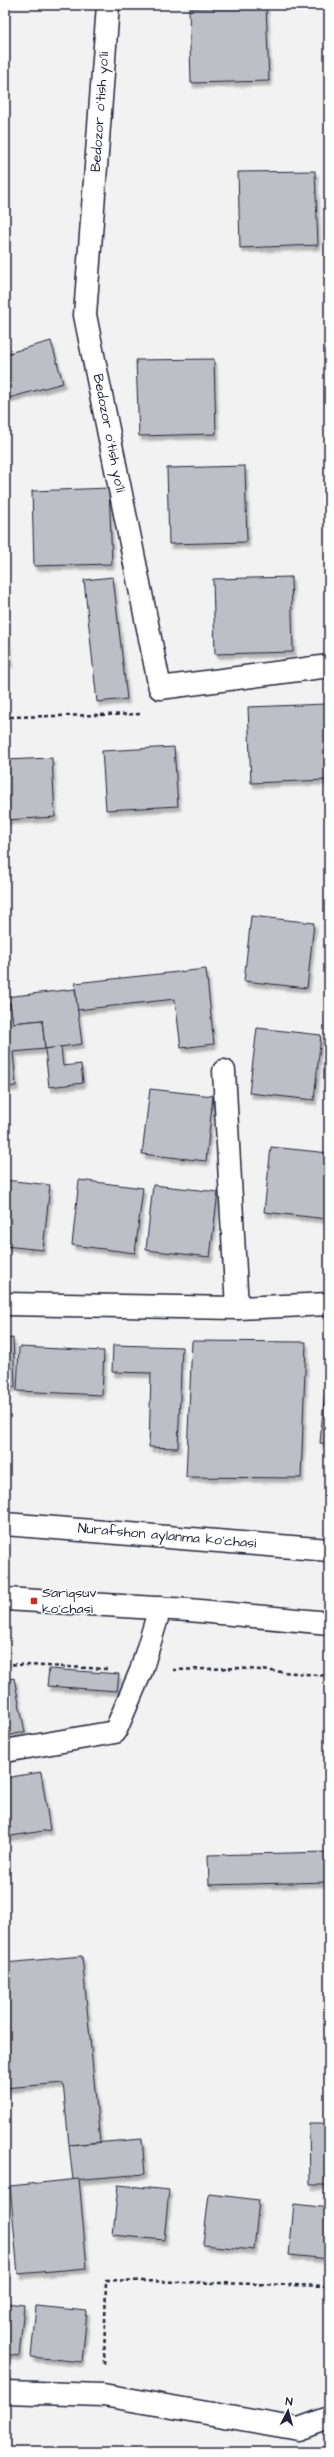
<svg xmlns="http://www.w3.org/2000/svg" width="334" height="2457" viewBox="0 0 334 2457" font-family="'Architects Daughter',sans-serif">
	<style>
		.building { fill: #bebec6; stroke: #22223b; filter: url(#shadow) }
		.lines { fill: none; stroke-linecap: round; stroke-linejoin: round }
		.minor-casing { stroke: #22223b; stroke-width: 25 }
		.major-casing { stroke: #22223b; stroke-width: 25 }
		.path { stroke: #22223b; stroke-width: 2.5; stroke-dasharray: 4 3; stroke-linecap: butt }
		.minor { stroke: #fff; stroke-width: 22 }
		.major { stroke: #fff; stroke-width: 22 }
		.poi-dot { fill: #c8321e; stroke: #fff; stroke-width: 1.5 }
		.labels { text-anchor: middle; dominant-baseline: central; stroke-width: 3; stroke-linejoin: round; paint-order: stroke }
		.street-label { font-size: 14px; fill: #22223b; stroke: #fff }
		.poi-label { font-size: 14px; fill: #22223b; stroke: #fff; text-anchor: start }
	</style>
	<defs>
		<filter id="shadow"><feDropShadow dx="2.5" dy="4.5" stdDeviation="1" flood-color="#0004"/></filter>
	</defs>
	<rect width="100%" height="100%" fill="#f2f2f3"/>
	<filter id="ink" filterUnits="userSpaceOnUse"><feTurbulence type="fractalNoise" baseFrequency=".025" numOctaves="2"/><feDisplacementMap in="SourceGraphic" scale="8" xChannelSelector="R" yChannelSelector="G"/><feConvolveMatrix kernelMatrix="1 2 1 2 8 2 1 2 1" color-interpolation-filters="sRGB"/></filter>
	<g filter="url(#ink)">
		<g class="building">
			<path d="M266,6L269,81L191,83L189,8Z"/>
			<path d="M315,171L318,245L240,248L238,172Z"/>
			<path d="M51,341L63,383L5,399V354Z"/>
			<path d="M214,359L216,434L139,436L136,360Z"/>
			<path d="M245,466L247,542L169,544L167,468Z"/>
			<path d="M109,488L112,564L34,566L32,491Z"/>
			<path d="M113,577L127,699L97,702L84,580Z"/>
			<path d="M291,577L293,652L215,654L213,579Z"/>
			<path d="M5,617L10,662L5,663Z"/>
			<path d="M326,704L328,780L251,783L248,707Z"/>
			<path d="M174,747L178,806L106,810L102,751Z"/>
			<path d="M52,758L55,817L5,820V760Z"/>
			<path d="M251,916L314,923L307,988L244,981Z"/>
			<path d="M206,969L214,1044L181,1048L175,999L77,1010L75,983Z"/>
			<path d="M75,989L82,1044L45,1049L42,1020L13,1023L10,1003L5,1004V997Z"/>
			<path d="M10,1003L13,1023L42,1020L45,1049L13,1052L16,1086L5,1087V1004Z"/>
			<path d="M257,1028L321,1035L314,1100L249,1093Z"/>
			<path d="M61,1047L63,1066L81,1064L83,1083L49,1087L45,1049Z"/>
			<path d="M150,1089L213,1096L206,1161L142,1154Z"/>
			<path d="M329,1113V1130H327Z"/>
			<path d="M271,1147L329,1153L328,1219L264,1212Z"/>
			<path d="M5,1180L50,1185L43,1250L5,1246Z"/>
			<path d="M79,1180L143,1188L135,1253L72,1245Z"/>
			<path d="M153,1185L218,1192L210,1257L146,1250Z"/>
			<path d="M13,1338L15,1387H5V1339Z"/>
			<path d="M192,1341L306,1342L301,1478L186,1477Z"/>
			<path d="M329,1344V1444L320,1443Z"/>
			<path d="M113,1345L182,1347L178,1448L149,1447L151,1373L112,1372Z"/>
			<path d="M19,1347L104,1351L102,1395L17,1391Z"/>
			<path d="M49,1669L119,1674L117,1691L47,1686Z"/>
			<path d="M14,1678L25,1732L5,1736V1680Z"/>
			<path d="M41,1772L50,1830L5,1837V1778Z"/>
			<path d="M329,1852V1882L209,1885L208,1855Z"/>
			<path d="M82,1956L100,2142L69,2145L63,2083L5,2088V1963Z"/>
			<path d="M309,2124H329V2185H310Z"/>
			<path d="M142,2139L145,2174L73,2180L69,2145Z"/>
			<path d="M79,2179L87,2268L18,2274L10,2186Z"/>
			<path d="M118,2185L169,2190L164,2240L113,2235Z"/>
			<path d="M209,2194L259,2200L254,2250L203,2245Z"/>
			<path d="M294,2204L329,2208V2259L289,2255Z"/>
			<path d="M5,2303L24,2305L19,2356L5,2354Z"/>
			<path d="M36,2306L87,2311L82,2362L31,2357Z"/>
		</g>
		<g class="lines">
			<defs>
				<g id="minor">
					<path d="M108,5L85,315L160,688L329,666"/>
					<path d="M224,1071L237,1308"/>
					<path d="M5,1304L237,1308L329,1304"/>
					<path d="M5,1751L115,1732L141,1671L160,1608"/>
					<path d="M5,2392L103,2395L299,2429L329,2418"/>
				</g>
				<g id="major">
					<path d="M5,1524L329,1550"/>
					<path d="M5,1599L189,1610L329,1623"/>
				</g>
			</defs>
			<use href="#minor" class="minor-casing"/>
			<use href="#major" class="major-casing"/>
			<g class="path">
				<path d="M10,717L143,714"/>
				<path d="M5,1664L108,1669"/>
				<path d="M173,1670L237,1668L329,1676"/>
				<path d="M104,2364L106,2280L329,2286"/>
			</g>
			<use href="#minor" class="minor"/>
			<use href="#major" class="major"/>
		</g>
	</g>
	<rect class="poi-dot" x="30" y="1597" width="8" height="8" rx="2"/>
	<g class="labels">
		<g class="street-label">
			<text transform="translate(100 112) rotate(-86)">Bedozor o'tish yo'li</text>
			<text transform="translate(109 433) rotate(79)">Bedozor o'tish yo'li</text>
			<text transform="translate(167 1536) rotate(5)">Nurafshon aylanma ko'chasi</text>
		</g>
		<g class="poi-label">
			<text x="42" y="1593">Sariqsuv<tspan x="42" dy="16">ko'chasi</tspan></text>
		</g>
	</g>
	<rect width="334" height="2457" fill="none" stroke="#fff" stroke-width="20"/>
	<rect x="10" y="10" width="314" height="2437" fill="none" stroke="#22223b" stroke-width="1.5" filter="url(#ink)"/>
	<g transform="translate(288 2411) rotate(6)" stroke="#ffffff" stroke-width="3" paint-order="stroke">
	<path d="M0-3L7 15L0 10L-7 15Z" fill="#22223b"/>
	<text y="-6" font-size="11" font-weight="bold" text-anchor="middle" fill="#22223b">N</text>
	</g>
</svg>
